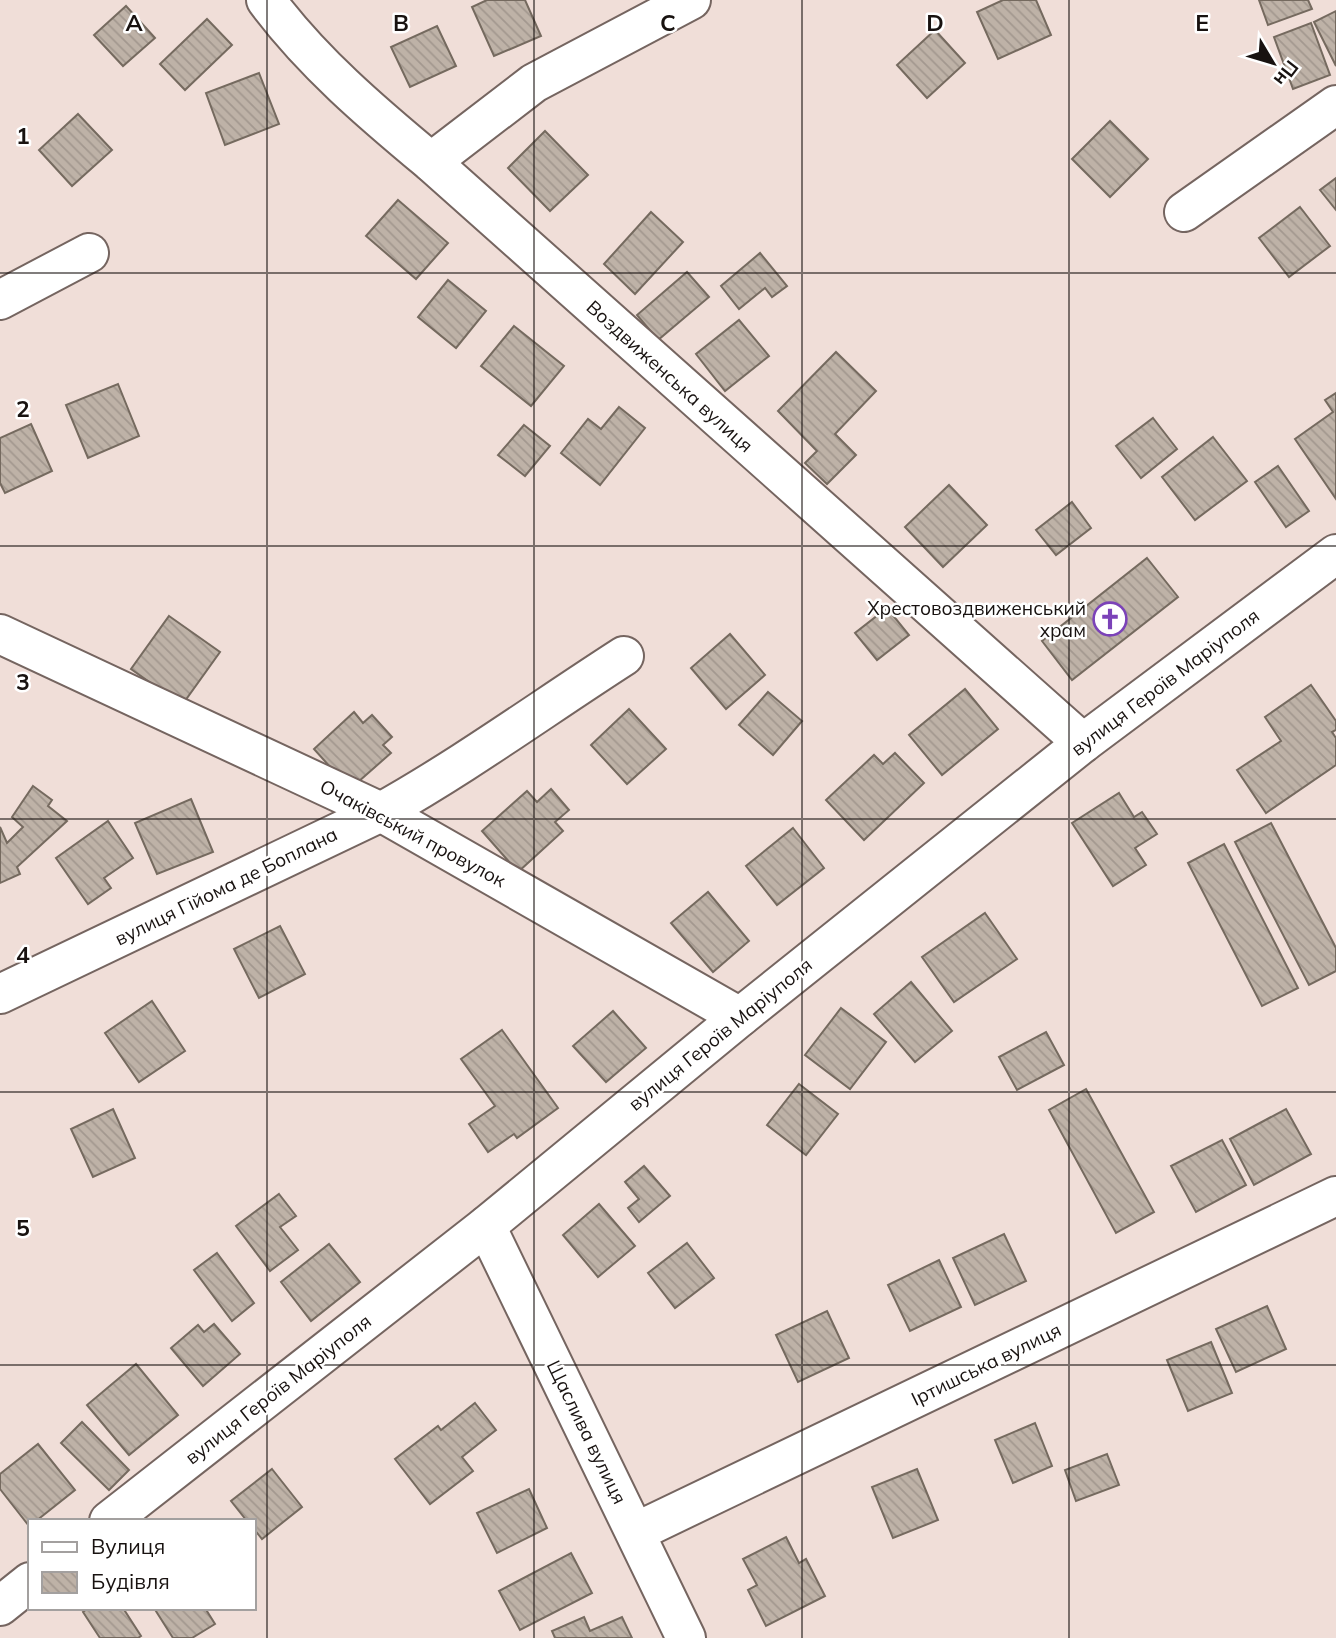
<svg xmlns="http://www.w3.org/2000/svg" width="1336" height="1638" viewBox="0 0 1336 1638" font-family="Mulish,sans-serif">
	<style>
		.building { fill: url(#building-back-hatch); stroke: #756a5f; stroke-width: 2 }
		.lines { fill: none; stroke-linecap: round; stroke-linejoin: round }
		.minor-casing { stroke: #756560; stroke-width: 42 }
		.minor { stroke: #fff; stroke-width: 38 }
		.grid { fill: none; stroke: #181210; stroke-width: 2; stroke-opacity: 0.55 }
		.labels { text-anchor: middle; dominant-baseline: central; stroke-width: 5; stroke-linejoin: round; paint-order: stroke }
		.street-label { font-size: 19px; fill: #181210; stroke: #fff }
		.poi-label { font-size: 19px; fill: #181210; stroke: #fff; text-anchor: end }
		.grid-label { font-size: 23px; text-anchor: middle; font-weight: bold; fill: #181210; stroke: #fff; stroke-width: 5; stroke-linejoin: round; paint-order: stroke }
	</style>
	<defs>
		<pattern id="building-back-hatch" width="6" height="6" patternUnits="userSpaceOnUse" patternTransform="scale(1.75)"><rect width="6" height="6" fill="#beb2a7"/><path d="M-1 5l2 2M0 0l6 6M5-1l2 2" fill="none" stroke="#a3988f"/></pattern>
	</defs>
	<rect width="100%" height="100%" fill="#f0ded8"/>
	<g class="building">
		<path d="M487,0H525L541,36L494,56L472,7Z"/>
		<path d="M1003,0H1036L1051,35L998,59L977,12Z"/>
		<path d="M1259,0H1308L1312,9L1268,25Z"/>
		<path d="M126,6L155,38L123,66L94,35Z"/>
		<path d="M1336,11V66L1314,22Z"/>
		<path d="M207,19L232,45L185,90L160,64Z"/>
		<path d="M1311,23L1330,75L1293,89L1274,37Z"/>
		<path d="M437,26L456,66L410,87L391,47Z"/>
		<path d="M935,30L965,63L927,98L897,65Z"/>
		<path d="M259,73L279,124L225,145L206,93Z"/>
		<path d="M78,114L112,150L72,186L39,150Z"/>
		<path d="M1110,121L1148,159L1110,197L1072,159Z"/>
		<path d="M545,131L588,175L550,211L508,168Z"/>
		<path d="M1336,178V210L1320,190Z"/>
		<path d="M398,200L448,243L416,279L366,236Z"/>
		<path d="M1300,207L1330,246L1289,277L1259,238Z"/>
		<path d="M651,212L683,242L635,294L604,264Z"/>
		<path d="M760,253L787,286L772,297L765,288L739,309L721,286Z"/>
		<path d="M687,272L709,297L658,340L637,315Z"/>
		<path d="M448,280L486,311L456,348L418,317Z"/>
		<path d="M739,320L769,356L725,391L696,354Z"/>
		<path d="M514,326L564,366L531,406L481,366Z"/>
		<path d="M836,352L876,391L835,434L856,455L827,484L805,463L817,451L778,411Z"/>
		<path d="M118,384L139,436L88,458L66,405Z"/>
		<path d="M1336,393V499L1295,439L1333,412L1325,400Z"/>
		<path d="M619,407L645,428L600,485L561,453L588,419L601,429Z"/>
		<path d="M1153,418L1177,449L1141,478L1116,446Z"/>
		<path d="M31,424L52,471L5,493L0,483V438Z"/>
		<path d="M524,425L550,446L525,476L498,455Z"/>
		<path d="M1213,437L1247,481L1195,520L1162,477Z"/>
		<path d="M1278,466L1309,511L1286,527L1255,482Z"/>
		<path d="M949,485L987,525L943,567L905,527Z"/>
		<path d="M1072,502L1091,528L1056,555L1036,530Z"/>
		<path d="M1147,558L1178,597L1072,680L1042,641Z"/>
		<path d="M887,608L909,635L877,660L855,633Z"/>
		<path d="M169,616L220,652L182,705L131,669Z"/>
		<path d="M730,634L765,675L726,709L691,668Z"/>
		<path d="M1311,685L1336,721V730L1332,732L1336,738V765L1266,813L1237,770L1281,741L1265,717Z"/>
		<path d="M965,689L998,729L942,775L909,735Z"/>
		<path d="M768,692L802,721L773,755L739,725Z"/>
		<path d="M629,709L666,749L627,784L591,745Z"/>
		<path d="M354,712L363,723L372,715L392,737L383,745L391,753L350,789L314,749Z"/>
		<path d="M895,753L924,783L864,840L826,800L874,755L883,764Z"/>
		<path d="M33,786L52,800L48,806L67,821L17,867L20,874L0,883V827L7,843L23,827L12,817Z"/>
		<path d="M551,789L569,810L555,822L563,831L518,872L482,831L527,791L537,802Z"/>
		<path d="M1119,793L1134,817L1142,812L1157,834L1135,848L1146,865L1113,886L1072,823Z"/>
		<path d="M191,799L213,852L157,874L135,823Z"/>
		<path d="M108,821L133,858L104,878L111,888L88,904L56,858Z"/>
		<path d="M1271,823L1336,948V971L1309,985L1235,842Z"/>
		<path d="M793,828L824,868L777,905L746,866Z"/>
		<path d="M1224,844L1298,988L1262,1006L1188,863Z"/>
		<path d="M708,892L749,941L713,972L671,923Z"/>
		<path d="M985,913L1017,959L954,1002L922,957Z"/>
		<path d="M280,926L305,974L259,998L234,949Z"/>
		<path d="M911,982L952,1031L915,1062L874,1014Z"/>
		<path d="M152,1001L185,1051L139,1082L105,1033Z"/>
		<path d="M841,1008L886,1042L850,1089L805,1055Z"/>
		<path d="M613,1011L646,1048L606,1082L573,1046Z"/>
		<path d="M502,1030L558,1108L517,1138L514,1134L488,1152L469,1124L495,1106L461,1059Z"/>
		<path d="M1046,1032L1064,1065L1017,1090L999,1057Z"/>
		<path d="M799,1084L838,1114L806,1155L767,1125Z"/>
		<path d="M1086,1089L1154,1212L1116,1233L1049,1110Z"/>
		<path d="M113,1109L135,1158L93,1177L71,1129Z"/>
		<path d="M1286,1109L1311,1154L1254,1185L1230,1139Z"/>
		<path d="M1222,1140L1246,1185L1196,1212L1171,1166Z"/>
		<path d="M644,1166L670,1196L639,1222L628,1208L639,1199L625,1182Z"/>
		<path d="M279,1194L296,1216L280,1227L298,1250L270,1271L236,1226Z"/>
		<path d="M599,1204L635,1246L598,1277L563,1235Z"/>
		<path d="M1004,1234L1026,1281L975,1305L953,1258Z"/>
		<path d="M687,1243L714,1278L675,1308L648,1273Z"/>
		<path d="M329,1244L360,1282L311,1321L281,1282Z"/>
		<path d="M217,1253L254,1303L232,1321L194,1270Z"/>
		<path d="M939,1260L961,1307L910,1331L888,1285Z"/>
		<path d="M1267,1306L1286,1349L1236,1372L1216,1329Z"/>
		<path d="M827,1311L849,1358L798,1382L776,1335Z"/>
		<path d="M214,1324L240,1354L203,1386L171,1348L198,1325L204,1332Z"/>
		<path d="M1211,1342L1232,1393L1188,1411L1167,1360Z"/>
		<path d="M136,1364L178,1415L129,1455L87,1405Z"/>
		<path d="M475,1403L496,1430L462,1457L473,1471L430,1504L395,1459L438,1426L441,1430Z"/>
		<path d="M82,1422L129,1470L109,1490L61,1443Z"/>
		<path d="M1035,1423L1052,1466L1013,1483L995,1440Z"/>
		<path d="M38,1444L75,1490L36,1521H30L29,1526L0,1489V1474Z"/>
		<path d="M1107,1454L1119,1485L1076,1501L1065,1470Z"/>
		<path d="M272,1469L302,1507L262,1539L254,1529V1521H247L231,1501Z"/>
		<path d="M917,1469L938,1520L893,1538L872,1487Z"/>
		<path d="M529,1489L547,1528L497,1553L477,1513Z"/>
		<path d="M786,1537L799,1563L806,1559L825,1596L766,1626L748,1590L757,1585L743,1559Z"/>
		<path d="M571,1553L592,1593L520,1630L499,1591Z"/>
		<path d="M88,1608H123L141,1636L138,1638H100L83,1612Z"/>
		<path d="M154,1608H205L215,1624L192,1638H173Z"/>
		<path d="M584,1617L590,1631L622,1617L632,1638H555L552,1631Z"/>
	</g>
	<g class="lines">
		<defs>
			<g id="minor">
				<path d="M266,0C312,62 372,113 431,162L1083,743"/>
				<path d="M431,162L534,83L691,0"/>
				<path d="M1184,212L1336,105"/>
				<path d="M0,300L89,253"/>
				<path d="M0,634L381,812L740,1017"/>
				<path d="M0,994L381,812C465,765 543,708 624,656"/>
				<path d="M486,1226L686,1638"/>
				<path d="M109,1521L486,1226L740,1017L1083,743L1336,554"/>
				<path d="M636,1532L1336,1196"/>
				<path d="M0,1606L30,1582"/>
			</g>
		</defs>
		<use href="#minor" class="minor-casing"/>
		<use href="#minor" class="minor"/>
	</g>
	<path class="grid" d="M267,0V1638M534,0V1638M802,0V1638M1069,0V1638M0,273H1336M0,546H1336M0,819H1336M0,1092H1336M0,1365H1336"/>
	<defs>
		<symbol id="church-ring" viewBox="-11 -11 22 22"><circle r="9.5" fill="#fff" stroke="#7b42b8" stroke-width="1.5"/><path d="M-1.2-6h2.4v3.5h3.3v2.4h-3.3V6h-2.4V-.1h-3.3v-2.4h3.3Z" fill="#7b42b8"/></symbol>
	</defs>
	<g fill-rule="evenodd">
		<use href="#church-ring" x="1091" y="600" width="38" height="38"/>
	</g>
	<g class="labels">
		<g class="street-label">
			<text transform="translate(670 376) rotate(42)">Воздвиженська вулиця</text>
			<text transform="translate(1165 682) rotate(-37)">вулиця Героїв Маріуполя</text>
			<text transform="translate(413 833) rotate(28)">Очаківський провулок</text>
			<text transform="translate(226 886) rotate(-26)">вулиця Гійома де Боплана</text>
			<text transform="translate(720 1034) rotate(-39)">вулиця Героїв Маріуполя</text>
			<text transform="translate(986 1364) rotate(-26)">Іртишська вулиця</text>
			<text transform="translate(278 1389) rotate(-38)">вулиця Героїв Маріуполя</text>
			<text transform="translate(587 1432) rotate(64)">Щаслива вулиця</text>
		</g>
		<g class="poi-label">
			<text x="1086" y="608">Хрестовоздвиженський<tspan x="1086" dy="22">храм</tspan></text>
		</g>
	</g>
	<g class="grid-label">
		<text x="134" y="31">A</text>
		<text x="401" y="31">B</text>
		<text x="668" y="31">C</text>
		<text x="935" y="31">D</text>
		<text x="1202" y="31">E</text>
		<text x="23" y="144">1</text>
		<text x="23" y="417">2</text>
		<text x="23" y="690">3</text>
		<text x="23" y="963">4</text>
		<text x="23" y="1236">5</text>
	</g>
	<rect x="28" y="1519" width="228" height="91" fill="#ffffff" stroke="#a3a09f" stroke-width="2"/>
	<rect x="42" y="1542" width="35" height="10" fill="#ffffff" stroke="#a3a09f" stroke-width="2"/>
	<text x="91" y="1554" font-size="21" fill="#181210">Вулиця</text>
	<rect x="42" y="1572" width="35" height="21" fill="url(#building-back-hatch)" stroke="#a3a09f" stroke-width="2"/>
	<text x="91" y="1589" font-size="21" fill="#181210">Будівля</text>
	<g transform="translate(1273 63) rotate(128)" stroke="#ffffff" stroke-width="5" paint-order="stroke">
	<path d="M0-5L12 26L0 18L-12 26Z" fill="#181210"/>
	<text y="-10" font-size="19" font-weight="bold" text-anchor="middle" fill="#181210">Пн</text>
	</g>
</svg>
